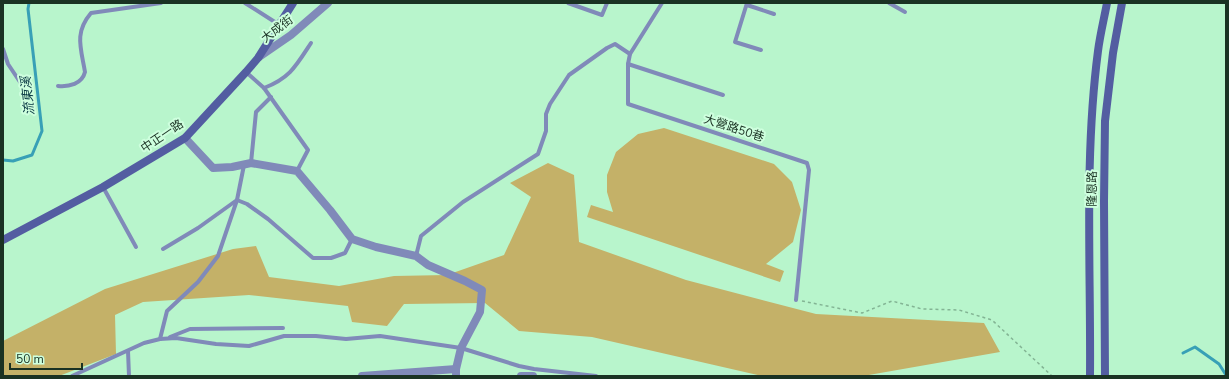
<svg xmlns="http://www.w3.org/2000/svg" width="1229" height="379" viewBox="0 0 1229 379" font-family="'Nunito Sans','Noto Sans TC',sans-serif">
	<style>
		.green { fill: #c4b168 }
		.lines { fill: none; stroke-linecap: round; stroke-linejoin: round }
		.stream { stroke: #38a0b6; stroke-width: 3 }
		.path { stroke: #83b494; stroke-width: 1.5; stroke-dasharray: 3 3; stroke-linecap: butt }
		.service { stroke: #808ab9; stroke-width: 4 }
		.minor { stroke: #808ab9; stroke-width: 8 }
		.secondary { stroke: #535da1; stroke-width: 8 }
		.labels { text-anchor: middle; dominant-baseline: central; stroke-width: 4; stroke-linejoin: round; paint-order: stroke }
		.street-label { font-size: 12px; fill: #1a3223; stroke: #ceffde }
		.water-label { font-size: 13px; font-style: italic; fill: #093943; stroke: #ceffde }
	</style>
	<rect width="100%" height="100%" fill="#b8f5cc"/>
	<g class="green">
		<path d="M664,128L774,164L792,182L801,210L793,242L766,264L784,271L780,282L587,217L591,205L613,212L607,192V175L616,152L638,134Z"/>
		<path d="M548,163L574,175L579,242L686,280L816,314L984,323L1000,352L863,376H762L592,337L519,331L485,303L404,304L387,326L352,322L348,306L249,295L143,302L115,315L116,354L59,376H3V341L105,289L233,249L256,246L269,277L339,286L394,276L447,275L504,255L531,197L510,183Z"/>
	</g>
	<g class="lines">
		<g class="stream">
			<path d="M3,160L13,161L32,155L42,131L28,9L29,3"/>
			<path d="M1183,353L1195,347L1219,364L1226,375"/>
		</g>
		<path class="path" d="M802,301L862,313L892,301L922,309L959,310L992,320L1052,376"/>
		<g class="service">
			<path d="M245,3L278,24"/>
			<path d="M568,3L602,15L607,3"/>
			<path d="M662,3L630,54L628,64V104L807,163L809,170L796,300"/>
			<path d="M747,3L735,42L761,50"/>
			<path d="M889,3L905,12"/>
			<path d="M747,5L774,14"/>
			<path d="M3,49L8,64L20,82"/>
			<path d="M628,64L723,95"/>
			<path d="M246,72L264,88L308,150L297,171"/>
			<path d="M58,86C69,87 82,84 85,72C81,48 74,33 91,13L161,3"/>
			<path d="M264,88C290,78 296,66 311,43"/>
			<path d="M251,163L256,112L271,97"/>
			<path d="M103,187L136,247"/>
			<path d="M163,249L198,228L237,200L247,204L268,219L313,258H331L345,253L352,239"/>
			<path d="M416,256L421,236L463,202L538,154L546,131V114L550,104L569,75L607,48L615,44L630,54"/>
			<path d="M170,337L190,329L283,328"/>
			<path d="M160,339L167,311L198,282L218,256L237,200L244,165"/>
			<path d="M128,351L129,376"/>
			<path d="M72,376L144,343L160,339L176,338L216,344L249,346L284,336H316L346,339L380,336L461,348L519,366L534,369L596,376"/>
		</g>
		<g class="minor">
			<path d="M259,57L291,35L328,3"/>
			<path d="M185,138L213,168L232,167L251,163L297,171L330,210L352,239L376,247L416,256L428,265L465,281L482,290L480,312L461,348L456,369V376"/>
			<path d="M362,376L456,369"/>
			<path d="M521,376H533"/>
		</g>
		<g class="secondary">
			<path d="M3,240L103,187L185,138L246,72L258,58L293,3"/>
			<path d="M1090,376C1091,268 1084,158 1098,51C1100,35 1104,19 1107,3"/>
			<path d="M1105,376L1104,201L1105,121L1113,53L1122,3"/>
		</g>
	</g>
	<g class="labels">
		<g class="street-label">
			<text transform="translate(277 29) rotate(-37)">大成街</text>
			<text transform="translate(734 128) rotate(18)">大營路50巷</text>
			<text transform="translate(162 136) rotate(-34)">中正一路</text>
			<text transform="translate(1092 189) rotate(-89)">隆恩路</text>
		</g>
		<g class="water-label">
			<text transform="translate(28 96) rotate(-96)">流東溪</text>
		</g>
	</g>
	<rect width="1229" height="379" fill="none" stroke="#1a3223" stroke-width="8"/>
	<path d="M10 363v6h72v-6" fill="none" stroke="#1a3223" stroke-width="2"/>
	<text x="16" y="363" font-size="12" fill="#1a3223" stroke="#ceffde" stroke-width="3" paint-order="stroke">50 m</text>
</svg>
